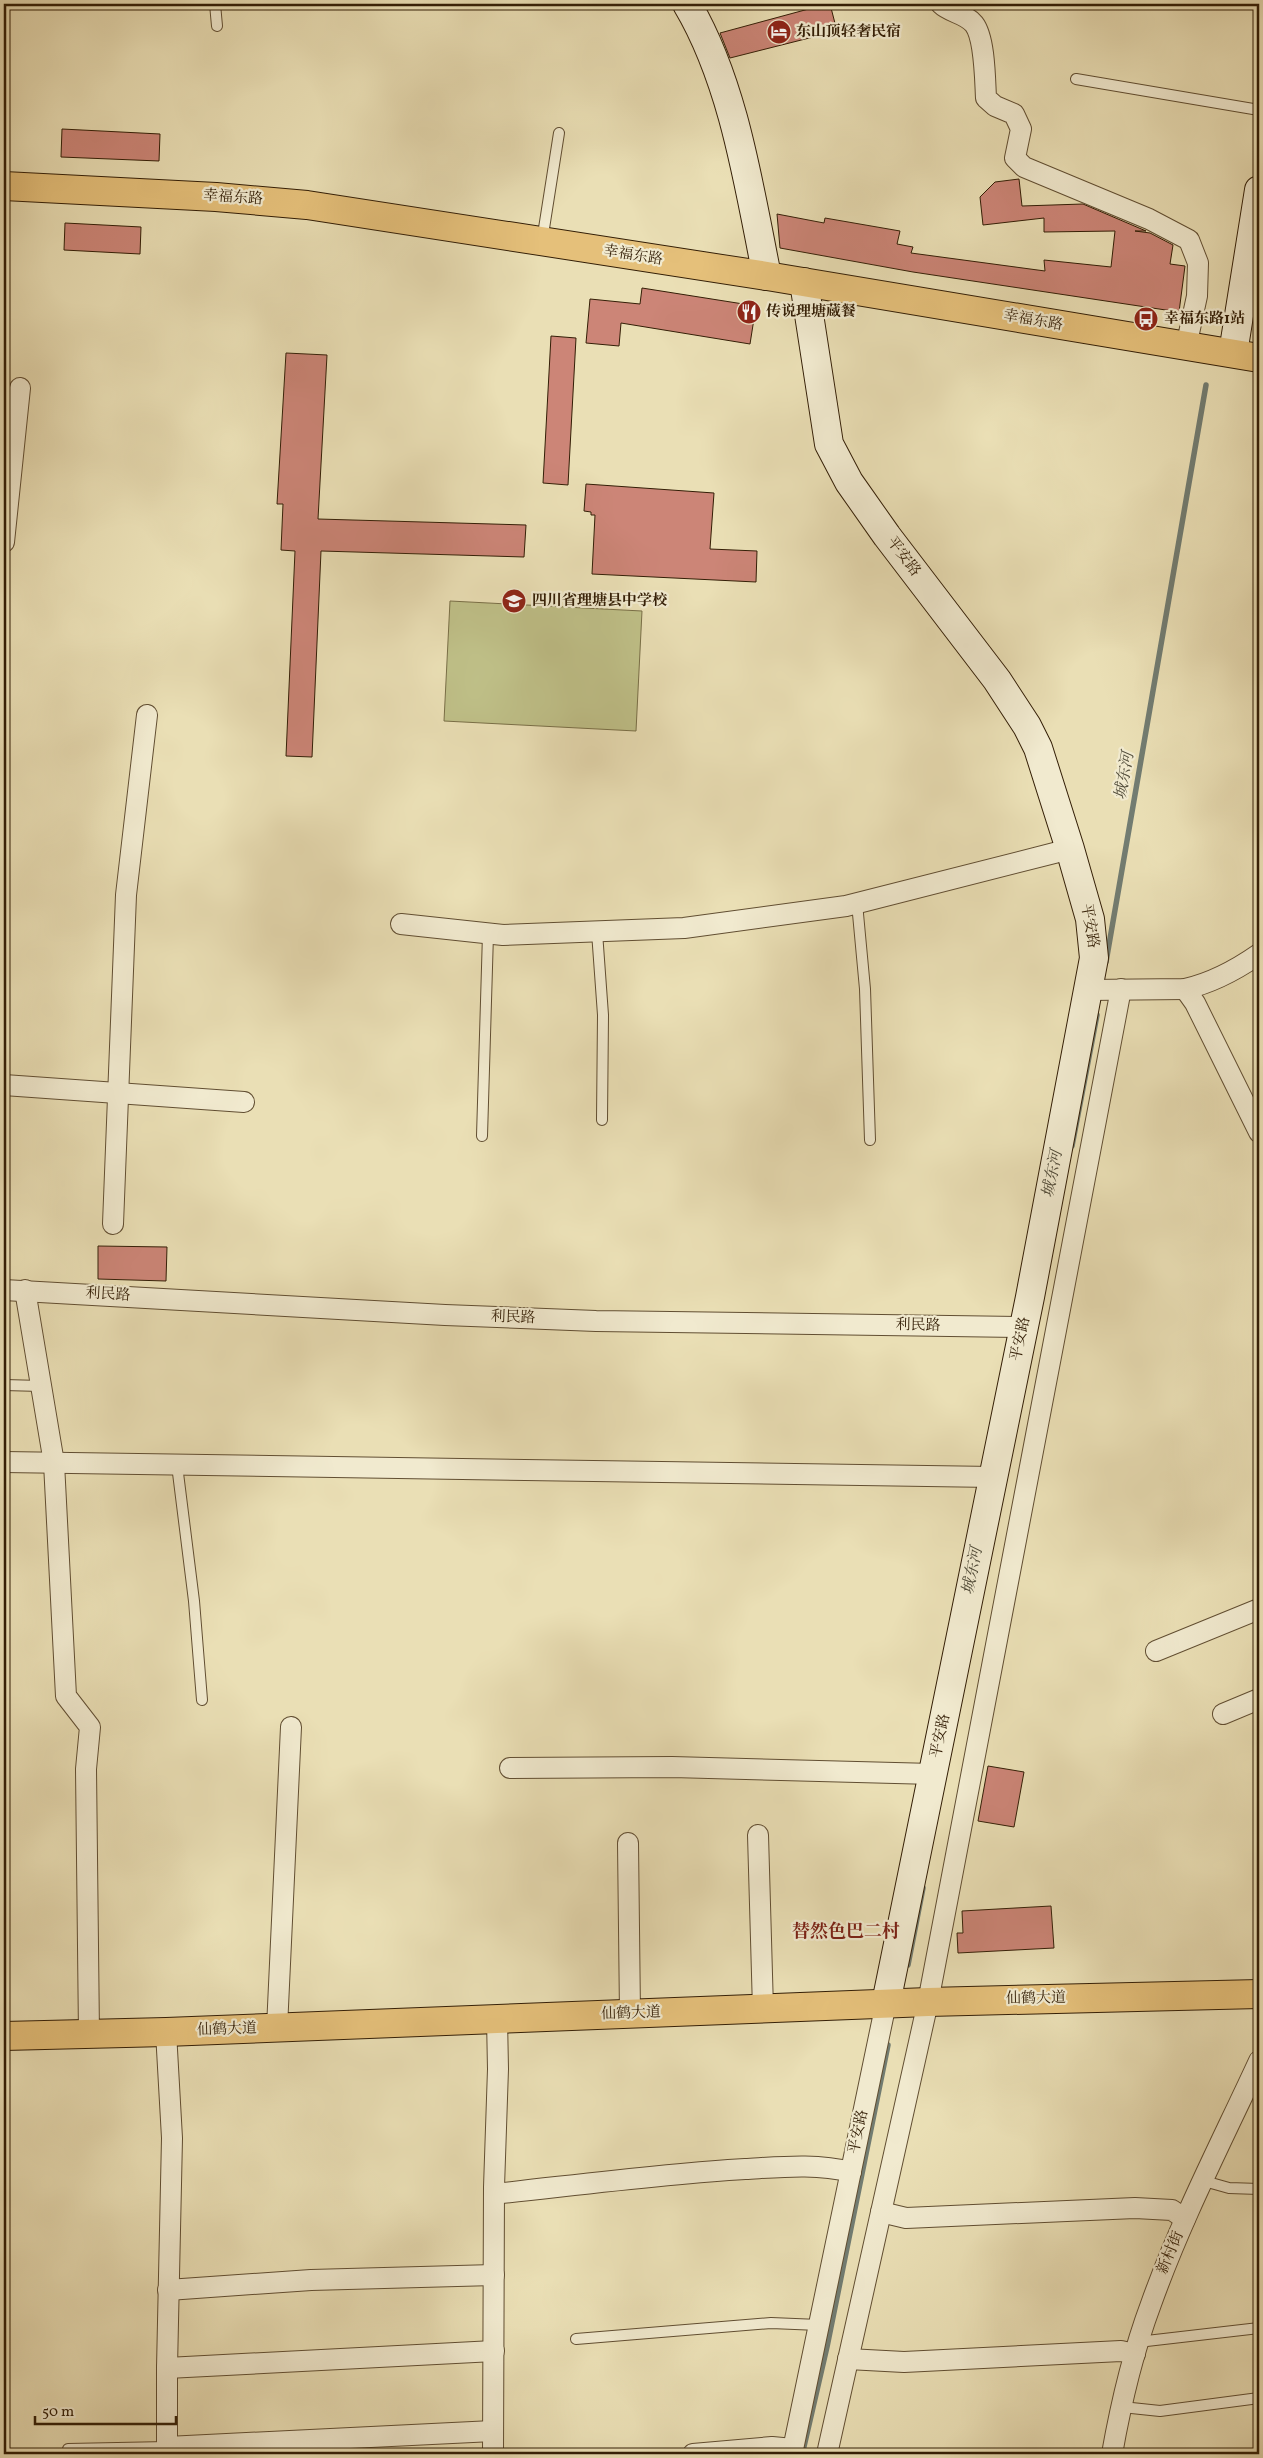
<svg xmlns="http://www.w3.org/2000/svg" width="1263" height="2458" viewBox="0 0 1263 2458" font-family="Vollkorn,'Noto Serif SC',serif">
	<style>
		.green { fill: #bfc088; stroke: #796f47 }
		.lines { fill: none; stroke-linecap: round; stroke-linejoin: round }
		.stream { stroke: #727c71; stroke-width: 5.5 }
		.building { fill: #cc8577; stroke: #331e06 }
		.lane-casing { stroke: #614e32; stroke-width: 12 }
		.street-casing { stroke: #614e32; stroke-width: 22 }
		.secondary-casing { stroke: #331e06; stroke-width: 30 }
		.primary-casing { stroke: #331e06; stroke-width: 30 }
		.lane { stroke: #f1eacf; stroke-width: 10 }
		.street { stroke: #f1eacf; stroke-width: 20 }
		.secondary { stroke: #f1eacf; stroke-width: 28 }
		.primary { stroke: #e5c07a; stroke-width: 28 }
		.labels { text-anchor: middle; dominant-baseline: central; stroke-width: 4.5; stroke-linejoin: round; paint-order: stroke }
		.poi-label { font-size: 15px; font-weight: bold; fill: #331e06; stroke: #f1eacf; text-anchor: start }
		.street-label { font-size: 15px; fill: #331e06; stroke: #f1eacf }
		.water-label { font-size: 16px; font-style: italic; fill: #524d3b; stroke: #f1eacf }
		.quarter-label { font-size: 18px; font-weight: bold; fill: #7a1f14; stroke: #f1eacf }
	</style>
	<rect width="100%" height="100%" fill="#eadfb5"/>
	<filter id="stains"><feTurbulence type="fractalNoise" baseFrequency=".004" numOctaves="4"/><feColorMatrix values="0 0 0 0 .2 0 0 0 0 .09 0 0 0 0 .02 0 0 0 .5 -.17"/></filter>
	<radialGradient id="worn" r=".72"><stop offset=".6" stop-color="#630" stop-opacity="0"/><stop offset="1" stop-color="#630" stop-opacity=".3"/></radialGradient>
	<path class="green" d="M450,601L642,611L636,731L444,721Z"/>
	<g class="lines">
		<g class="stream">
			<path d="M1106,962L1206,385"/>
			<path d="M1072,1146L1097,1015"/>
			<path d="M908,1965L923,1888"/>
			<path d="M803,2451L827,2347L888,2045"/>
		</g>
	</g>
	<g class="building">
		<path d="M827,4H830L837,31L730,58L720,33Z"/>
		<path d="M62,129L160,134L159,161L61,157Z"/>
		<path d="M1019,179L1022,206L1083,204L1146,231H1135L1150,233L1173,245L1170,264L1185,266L1179,312L913,272L780,248L777,214L824,223L825,218L900,231L897,244L913,247L911,253L1045,271L1044,260L1111,267L1115,231L1044,232V218L983,225L980,197L995,182Z"/>
		<path d="M65,223L141,227L140,254L64,250Z"/>
		<path d="M642,288L756,306L750,344L621,323L619,346L586,343L590,299L640,304Z"/>
		<path d="M551,336L576,338L568,485L543,483Z"/>
		<path d="M286,353L327,355L318,519L526,525L524,557L321,551L312,757L286,756L295,551L281,550L283,504H277Z"/>
		<path d="M586,484L714,493L710,549L757,551L756,582L592,574L595,515H591V512L584,511Z"/>
		<path d="M98,1246L167,1247L166,1281L98,1279Z"/>
		<path d="M988,1766L1024,1772L1014,1827L978,1821Z"/>
		<path d="M1051,1906L1054,1948L958,1953L957,1933H963L962,1911Z"/>
	</g>
	<g class="lines">
		<defs>
			<g id="lane">
				<path d="M215,4L217,26"/>
				<path d="M1076,79L1259,110"/>
				<path d="M542,241L559,133"/>
				<path d="M857,903L865,989L870,1140"/>
				<path d="M597,932L603,1015L602,1120"/>
				<path d="M482,1136L488,934"/>
				<path d="M4,1385L41,1386"/>
				<path d="M177,1465L194,1601L202,1700"/>
				<path d="M1204,2181L1229,2188L1259,2189"/>
				<path d="M576,2339L771,2323L819,2325"/>
				<path d="M1138,2342L1259,2328"/>
				<path d="M1122,2407L1160,2411L1259,2398"/>
				<path d="M68,2449L167,2447"/>
			</g>
			<g id="street">
				<path d="M941,4C950,13 965,13 974,24C985,38 985,80 986,98L995,106L1014,114L1021,129L1015,158L1024,167L1149,219L1189,240L1198,263L1197,296L1186,347"/>
				<path d="M4,542L20,388"/>
				<path d="M401,924L503,935L684,928L846,906L1070,849"/>
				<path d="M1185,989L1195,1003L1259,1132"/>
				<path d="M1088,990L1185,989C1212,983 1236,970 1259,954"/>
				<path d="M4,1085L244,1102"/>
				<path d="M113,1224L126,895L147,715"/>
				<path d="M4,1290L445,1315L596,1321L1022,1327"/>
				<path d="M25,1290L54,1463L66,1696L90,1727L86,1769L89,2034"/>
				<path d="M4,1462L993,1477"/>
				<path d="M1156,1651L1259,1609"/>
				<path d="M1223,1714L1259,1699"/>
				<path d="M510,1768L672,1767L933,1774"/>
				<path d="M758,1835L763,2009"/>
				<path d="M628,1843L630,2014"/>
				<path d="M277,2028L291,1727"/>
				<path d="M166,2032L172,2138L167,2368V2454"/>
				<path d="M494,2194C578,2185 661,2174 745,2169C780,2167 816,2163 851,2172"/>
				<path d="M881,2212L906,2218L1135,2208L1172,2210L1185,2219"/>
				<path d="M168,2290L311,2280L494,2275"/>
				<path d="M848,2359L904,2362L1121,2351L1135,2354"/>
				<path d="M167,2368L494,2351"/>
				<path d="M167,2447L493,2431"/>
				<path d="M493,2454L494,2187L498,2069L497,2019"/>
				<path d="M693,2454L772,2447L793,2449"/>
				<path d="M792,2454L886,2003"/>
				<path d="M827,2454L928,2002L1121,989"/>
				<path d="M1112,2454C1121,2403 1133,2352 1151,2304C1181,2220 1222,2141 1259,2061"/>
			</g>
			<g id="secondary">
				<path d="M687,4C734,83 749,187 767,276"/>
				<path d="M804,282L829,444L849,482L887,536L997,680L1027,726L1038,748L1070,849L1090,919L1094,958L1030,1297L886,2003"/>
				<path d="M1233,353L1259,190"/>
			</g>
			<g id="primary">
				<path d="M4,186L216,197L307,205L767,276L1259,358"/>
				<path d="M4,2036L166,2032L928,2002L1259,1994"/>
			</g>
		</defs>
		<use href="#lane" class="lane-casing"/>
		<use href="#street" class="street-casing"/>
		<use href="#secondary" class="secondary-casing"/>
		<use href="#primary" class="primary-casing"/>
		<use href="#lane" class="lane"/>
		<use href="#street" class="street"/>
		<use href="#secondary" class="secondary"/>
		<use href="#primary" class="primary"/>
	</g>
	<defs>
		<symbol id="hotel-disc" viewBox="-11 -11 22 22"><circle r="9.5" fill="#8f2418" stroke="#f1eacf"/><path d="M-6-4.5h1.5V1H6V5H4.5V3h-9V5H-6ZM-4 0a1.8 1.8 0 1 1 3.6 0ZM.5 0V-2.5h3Q6-2.5 6 0Z" fill="#fff"/></symbol>
		<symbol id="restaurant-disc" viewBox="-11 -11 22 22"><circle r="9.5" fill="#8f2418" stroke="#f1eacf"/><path d="M-5-6h1v4h1v-4h1v4h1v-4h1v5L-1.5 .5V6h-2V.5L-5-1ZM5-6V6H3V1.5H1.5Q1.5-4 5-6Z" fill="#fff"/></symbol>
		<symbol id="bus-disc" viewBox="-11 -11 22 22"><circle r="9.5" fill="#8f2418" stroke="#f1eacf"/><path d="M-5-6H5V4H4V6H2V4H-2V6H-4V4H-5ZM-3.5-4V0h7V-4ZM-3.5 1.2v1.5H-2V1.2ZM2 1.2v1.5H3.5V1.2Z" fill="#fff"/></symbol>
		<symbol id="school-disc" viewBox="-11 -11 22 22"><circle r="9.5" fill="#8f2418" stroke="#f1eacf"/><path d="M0-5L7-2L0 1L-7-2ZM-4 1L0 2.5L4 1V4Q0 6-4 4Z" fill="#fff"/></symbol>
	</defs>
	<g fill-rule="evenodd">
		<use href="#hotel-disc" x="765" y="18" width="28" height="28"/>
		<use href="#restaurant-disc" x="735" y="298" width="28" height="28"/>
		<use href="#bus-disc" x="1132" y="305" width="28" height="28"/>
		<use href="#school-disc" x="500" y="587" width="28" height="28"/>
	</g>
	<g class="labels">
		<g class="poi-label">
			<text x="796" y="32">东山顶轻奢民宿</text>
			<text x="766" y="312">传说理塘蔵餐</text>
			<text x="1164" y="319">幸福东路1站</text>
			<text x="532" y="601">四川省理塘县中学校</text>
		</g>
		<g class="street-label">
			<text transform="translate(233 198) rotate(4)">幸福东路</text>
			<text transform="translate(633 256) rotate(9)">幸福东路</text>
			<text transform="translate(1033 321) rotate(10)">幸福东路</text>
			<text transform="translate(903 557) rotate(53)">平安路</text>
			<text transform="translate(1089 926) rotate(80)">平安路</text>
			<text transform="translate(108 1295) rotate(3)">利民路</text>
			<text transform="translate(513 1318) rotate(2)">利民路</text>
			<text transform="translate(918 1326) rotate(1)">利民路</text>
			<text transform="translate(1021 1339) rotate(-78)">平安路</text>
			<text transform="translate(941 1736) rotate(-78)">平安路</text>
			<text transform="translate(1036 1999) rotate(-1)">仙鹤大道</text>
			<text transform="translate(631 2014) rotate(-2)">仙鹤大道</text>
			<text transform="translate(227 2030) rotate(-2)">仙鹤大道</text>
			<text transform="translate(859 2132) rotate(-78)">平安路</text>
			<text transform="translate(1171 2253) rotate(-67)">新村街</text>
		</g>
		<g class="water-label">
			<text transform="translate(1125 776) rotate(-80)">城东河</text>
			<text transform="translate(1053 1174) rotate(-79)">城东河</text>
			<text transform="translate(973 1571) rotate(-79)">城东河</text>
		</g>
		<g class="quarter-label">
			<text x="846" y="1932">替然色巴二村</text>
		</g>
	</g>
	<rect width="1263" height="2458" fill="none" stroke="#eadfb5" stroke-width="20"/>
	<rect x="5" y="5" width="1253" height="2448" fill="none" stroke="#331e06" stroke-width="2.5"/>
	<rect x="10" y="10" width="1243" height="2438" fill="none" stroke="#331e06"/>
	<path d="M35 2416v8h141v-8" fill="none" stroke="#331e06" stroke-width="2.5"/>
	<text x="42" y="2416" font-size="15" fill="#331e06" stroke="#f1eacf" stroke-width="4" paint-order="stroke">50 m</text>
	<rect width="100%" height="100%" filter="url(#stains)"/>
	<rect width="100%" height="100%" fill="url(#worn)"/>
</svg>
